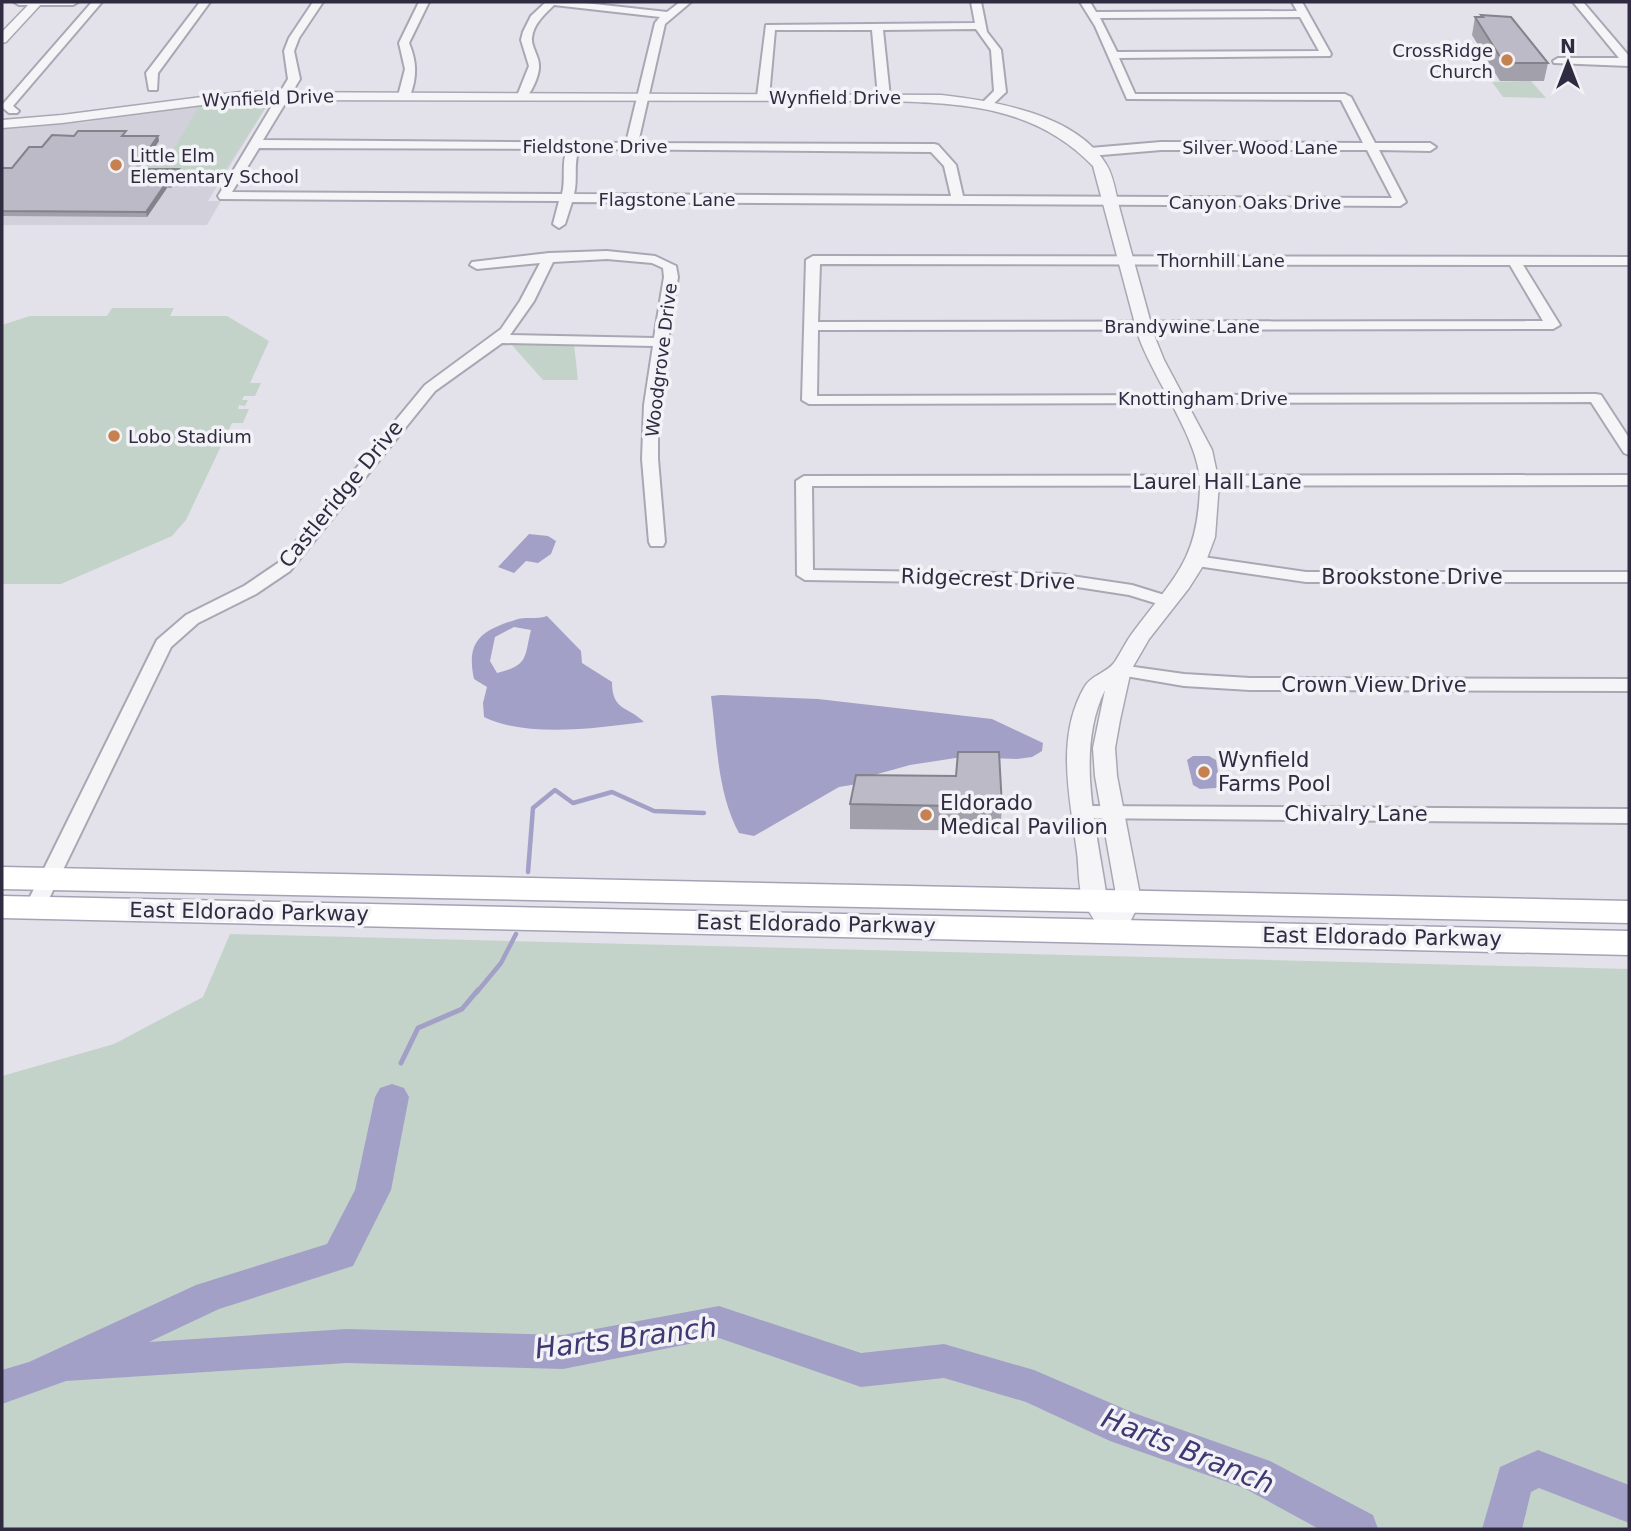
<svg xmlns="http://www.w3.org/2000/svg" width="1631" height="1531" viewBox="0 0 1631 1531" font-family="'DejaVu Sans',sans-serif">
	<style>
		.built { fill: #d2d0db }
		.green { fill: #c4d3c9 }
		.water { fill: #a3a0c7; fill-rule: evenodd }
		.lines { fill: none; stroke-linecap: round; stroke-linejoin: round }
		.stream-far1 { stroke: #a3a0c7; stroke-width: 4.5 }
		.stream { stroke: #a3a0c7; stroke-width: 5 }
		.river { fill: #a3a0c7; fill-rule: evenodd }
		.minor-casing { stroke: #aaa7b4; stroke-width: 4 }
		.tertiary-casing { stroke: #aaa7b4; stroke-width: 3 }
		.primary-casing { stroke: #a5a2b5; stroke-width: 3 }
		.minor { fill: #f5f5f8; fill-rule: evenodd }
		.tertiary { fill: #f5f5f8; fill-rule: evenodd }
		.primary { fill: #fff; fill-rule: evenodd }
		.wall { fill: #a2a0aa }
		.shaded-wall { fill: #84828b }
		.building { fill: #bcbac6; stroke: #84828b; stroke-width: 2 }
		.poi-dot { fill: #c68150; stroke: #f3f2f7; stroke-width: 2.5 }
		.labels { text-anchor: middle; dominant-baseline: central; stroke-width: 7; stroke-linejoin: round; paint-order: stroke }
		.far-poi-label { font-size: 18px; fill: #302b41; stroke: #f3f2f7; text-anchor: start }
		.far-street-label { font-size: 18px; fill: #302b41; stroke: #f3f2f7 }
		.street-label { font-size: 21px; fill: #302b41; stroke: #f3f2f7 }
		.poi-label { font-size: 21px; fill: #302b41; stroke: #f3f2f7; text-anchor: start }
		.near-water-label { font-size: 28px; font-style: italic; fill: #3f3872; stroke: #f3f2f7 }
	</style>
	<rect width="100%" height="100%" fill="#e3e2ea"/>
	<path class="built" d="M250,101H270L208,201H221L207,225H2V128L86,122L174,107Z"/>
	<g class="green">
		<path d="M1524,81H1531L1546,98L1503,97L1492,82Z"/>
		<path d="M250,101H270L218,180H183L187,172L142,171L122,155H170L196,112L197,104Z"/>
		<path d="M112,308H174L170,316H227L269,341L250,383H261L255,396H244L242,400H248L245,406L239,405L238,409H249L243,423H232L186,520L172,536L61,584H2V325L30,316H107Z"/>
		<path d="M511,344H574L578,380H543Z"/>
		<path d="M230,934L1629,969V1529H2V1076L114,1044L203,997Z"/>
	</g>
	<g class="water">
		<path d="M529,534L548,536L556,541L551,554L538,563L526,561L514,573L498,567Z"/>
		<path d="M547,616L581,651L582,663L612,682C612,711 628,706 644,722C599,728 526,738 484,717L483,703L487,687L474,679C466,642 480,631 515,620C525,616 536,620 547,616ZM514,627L531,630C524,658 529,665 497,673L490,661L495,637Z"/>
		<path d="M721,695L818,699L992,719L1043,743L1042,751L1032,757L1017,759L962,757L910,765L874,775L863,783L839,787L754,836L739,833C717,793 717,741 711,696Z"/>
		<path d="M1193,756H1209L1216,760L1220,784L1216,788L1200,789L1193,785L1187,760Z"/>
	</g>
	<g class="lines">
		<g class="stream-far1">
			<path d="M528,872L533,808L555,790L573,803L612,792L654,811L704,813"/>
			<path d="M477,992L501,963L516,934"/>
		</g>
		<path class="stream" d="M401,1063L418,1028L462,1009L478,990"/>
		<g class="river">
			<path d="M392,1084L404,1088L409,1097L391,1190L353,1266L219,1309L149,1342L347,1329L563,1335L719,1306L861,1353L944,1344L1034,1370L1134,1413L1270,1461L1373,1515L1378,1529H1319L1244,1488L1110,1441L1026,1402L944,1378L861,1387L719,1338L563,1369L347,1363L66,1381L2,1404V1370L29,1362L196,1285L327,1244L355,1190L375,1097L380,1088Z"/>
			<path d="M1538,1450L1629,1485V1523L1539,1488L1531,1492L1522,1529H1482L1500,1467Z"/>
		</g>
		<defs>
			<g id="minor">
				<path d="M14,2H78L73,5H19Z"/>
				<path d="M92,2H102L13,106L19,111L17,113H9L2,107L3,104Z"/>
				<path d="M200,2H210L158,73L157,90H149L146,73Z"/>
				<path d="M313,2H323L299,38L294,51L300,79L263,140L626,143L655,23L660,17L554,5C545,14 533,24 532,38C531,47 539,56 539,65C540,74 531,96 523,99L517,96L529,66L521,40L523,32L531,16L546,2H576L667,12L680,2H691L665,24L638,143L934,144L938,145L956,165L963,196L1392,198L1367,150H1161L1090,156L1084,152L1090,148L1161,142L1363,143L1341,100L1127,99L1095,26L1080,2H1090L1096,12L1297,11L1292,2H1302L1331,54L1330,56L1119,58L1135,94H1345L1351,97L1375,143H1430L1436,147L1430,151L1379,150L1406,202L1400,206L572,202L565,224L559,228L553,224L559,201L220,199L218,196L288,79L284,51L289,38ZM1300,17L1319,51L1117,52L1100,18ZM259,148L567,149C561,164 566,179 562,194L232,192ZM579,149L931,152L944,166L951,196L574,194C578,179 573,164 579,149Z"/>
				<path d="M419,2H429L409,43C417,62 417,77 410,96L404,99L398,96L405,69L399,43Z"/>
				<path d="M971,2H981L987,32L1001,50L1006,92L990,107L980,105L994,91L991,50L976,29L883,30L890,97L884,100L878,97L872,30H775L769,97L763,100L757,97L766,25L975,23Z"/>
				<path d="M1573,2H1583L1629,56V66L1554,63L1553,61L1558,58H1619Z"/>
				<path d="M607,251L655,256L676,266L678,277L658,405V459L665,542L663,546H651L649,542L642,459L644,405L653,346L502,343L435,391L290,571L256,594L198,623L171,647L45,907L42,912L35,914L28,912L25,907L157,640L186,615L244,586L278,563L425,385L501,329L520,301L540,263L477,269L470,265L472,262L549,253ZM607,259L652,263L663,268L664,277L654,338L510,335L534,301L553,262Z"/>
				<path d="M813,256L1629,257V265H1523L1560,325L1553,329L818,330L817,396L1596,394L1601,395L1629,438V455L1624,453L1591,402L809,404L802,400L806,260ZM820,264L1510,265L1543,321L818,322Z"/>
				<path d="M1629,475V485L812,486L813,570L1058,574L1132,585L1174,598L1177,602L1168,607L1129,595L1058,584L805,580L797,575L796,481L804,476Z"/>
				<path d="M1196,556L1306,572H1629V582H1306L1190,565L1188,561Z"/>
				<path d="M1120,665L1184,674L1250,678L1629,679V691L1250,690L1184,686L1114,674L1111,670Z"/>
				<path d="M1084,806L1629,809V823L1077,818L1074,813L1077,808Z"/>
			</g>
			<g id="tertiary">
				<path d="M31,2H43L6,42L2,43V32Z"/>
				<path d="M241,92L941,95C994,101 1076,114 1106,164C1114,176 1116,196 1120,210C1131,252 1143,293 1154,335L1164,360L1212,450L1219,483L1215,537L1206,561L1189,588L1149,639L1131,670L1120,720L1115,748L1117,776L1141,900L1123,936L1114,939L1105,936C1098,925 1088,912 1083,900C1078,886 1079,867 1077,852C1070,797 1055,737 1085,686C1092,675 1106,673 1114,663C1121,653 1126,641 1134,631C1175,576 1198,560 1200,486C1202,443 1153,379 1138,335L1093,166C1035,106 963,103 884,101L241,100L62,123L2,128V120L62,115ZM1105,690L1093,748L1095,776L1117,900L1113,908L1107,899C1098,833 1074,752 1105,690Z"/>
			</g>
			<g id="primary">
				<path d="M2,867L1629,901V923L2,889Z"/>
				<path d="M2,896L1629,931V955L2,918Z"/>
			</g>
		</defs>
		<use href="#minor" class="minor-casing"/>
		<use href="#tertiary" class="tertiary-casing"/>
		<use href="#primary" class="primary-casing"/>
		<use href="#minor" class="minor"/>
		<use href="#tertiary" class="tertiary"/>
		<use href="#primary" class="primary"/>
	</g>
	<g class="wall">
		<path d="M1481,15L1548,63L1544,81H1500L1472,35L1475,17H1481Z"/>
		<path d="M74,136H158L159,141L139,169L181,174L171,188H167L147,217L2,216V168H12L42,147Z"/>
		<path d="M850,804L1002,807L1000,831L850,829Z"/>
	</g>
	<g class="shaded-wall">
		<path d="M158,136L159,141L136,174L135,169Z"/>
		<path d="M179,169L181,174L171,188L170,183Z"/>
		<path d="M166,183L167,188L147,217L146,212Z"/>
	</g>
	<g class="building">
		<path d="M1481,15L1511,17L1548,63H1504L1475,17H1483Z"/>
		<path d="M78,131H126L122,136H158L135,169H179L170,183H166L146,212L2,211V168H12L29,147H42L52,135L74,136Z"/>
		<path d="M958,752H999L1002,807L850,804L856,775L956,776Z"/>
	</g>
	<g class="poi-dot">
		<circle cx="1507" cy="60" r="7"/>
		<circle cx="116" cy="165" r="7"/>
		<circle cx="114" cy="436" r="7"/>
		<circle cx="1204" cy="772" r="7"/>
		<circle cx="926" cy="815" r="7"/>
	</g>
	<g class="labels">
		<g class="far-poi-label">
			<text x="1493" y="50" text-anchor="end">CrossRidge<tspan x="1493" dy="21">Church</tspan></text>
			<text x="130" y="155">Little Elm<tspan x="130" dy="21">Elementary School</tspan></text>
			<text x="128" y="436">Lobo Stadium</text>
		</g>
		<g class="far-street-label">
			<text x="835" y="97">Wynfield Drive</text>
			<text transform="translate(268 98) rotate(-2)">Wynfield Drive</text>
			<text x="595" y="146">Fieldstone Drive</text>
			<text x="1260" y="147">Silver Wood Lane</text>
			<text x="667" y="199">Flagstone Lane</text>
			<text x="1255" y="202">Canyon Oaks Drive</text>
			<text x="1221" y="260">Thornhill Lane</text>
			<text x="1182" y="326">Brandywine Lane</text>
			<text transform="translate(661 360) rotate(-83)">Woodgrove Drive</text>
			<text x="1203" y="398">Knottingham Drive</text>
		</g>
		<g class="street-label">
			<text x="1217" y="482">Laurel Hall Lane</text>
			<text transform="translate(341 494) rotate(-51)">Castleridge Drive</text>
			<text x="1412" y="577">Brookstone Drive</text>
			<text transform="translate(988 579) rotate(2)">Ridgecrest Drive</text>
			<text x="1374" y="685">Crown View Drive</text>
			<text x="1356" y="814">Chivalry Lane</text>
			<text transform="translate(249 912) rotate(1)">East Eldorado Parkway</text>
			<text transform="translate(816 924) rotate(1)">East Eldorado Parkway</text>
			<text transform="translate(1382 937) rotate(1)">East Eldorado Parkway</text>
		</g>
		<g class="poi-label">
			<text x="1218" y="760">Wynfield<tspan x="1218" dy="24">Farms Pool</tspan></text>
			<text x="940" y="803">Eldorado<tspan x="940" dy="24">Medical Pavilion</tspan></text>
		</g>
		<g class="near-water-label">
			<text transform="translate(626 1338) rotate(-7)">Harts Branch</text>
			<text transform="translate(1188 1451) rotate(22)">Harts Branch</text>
		</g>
	</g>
	<rect width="1631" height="1531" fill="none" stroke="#302b41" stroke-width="7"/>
	<g transform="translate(1568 63)" stroke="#f3f2f7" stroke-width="5" paint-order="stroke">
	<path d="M0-5L12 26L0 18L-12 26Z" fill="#302b41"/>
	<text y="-10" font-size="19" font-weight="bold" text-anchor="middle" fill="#302b41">N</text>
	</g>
</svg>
